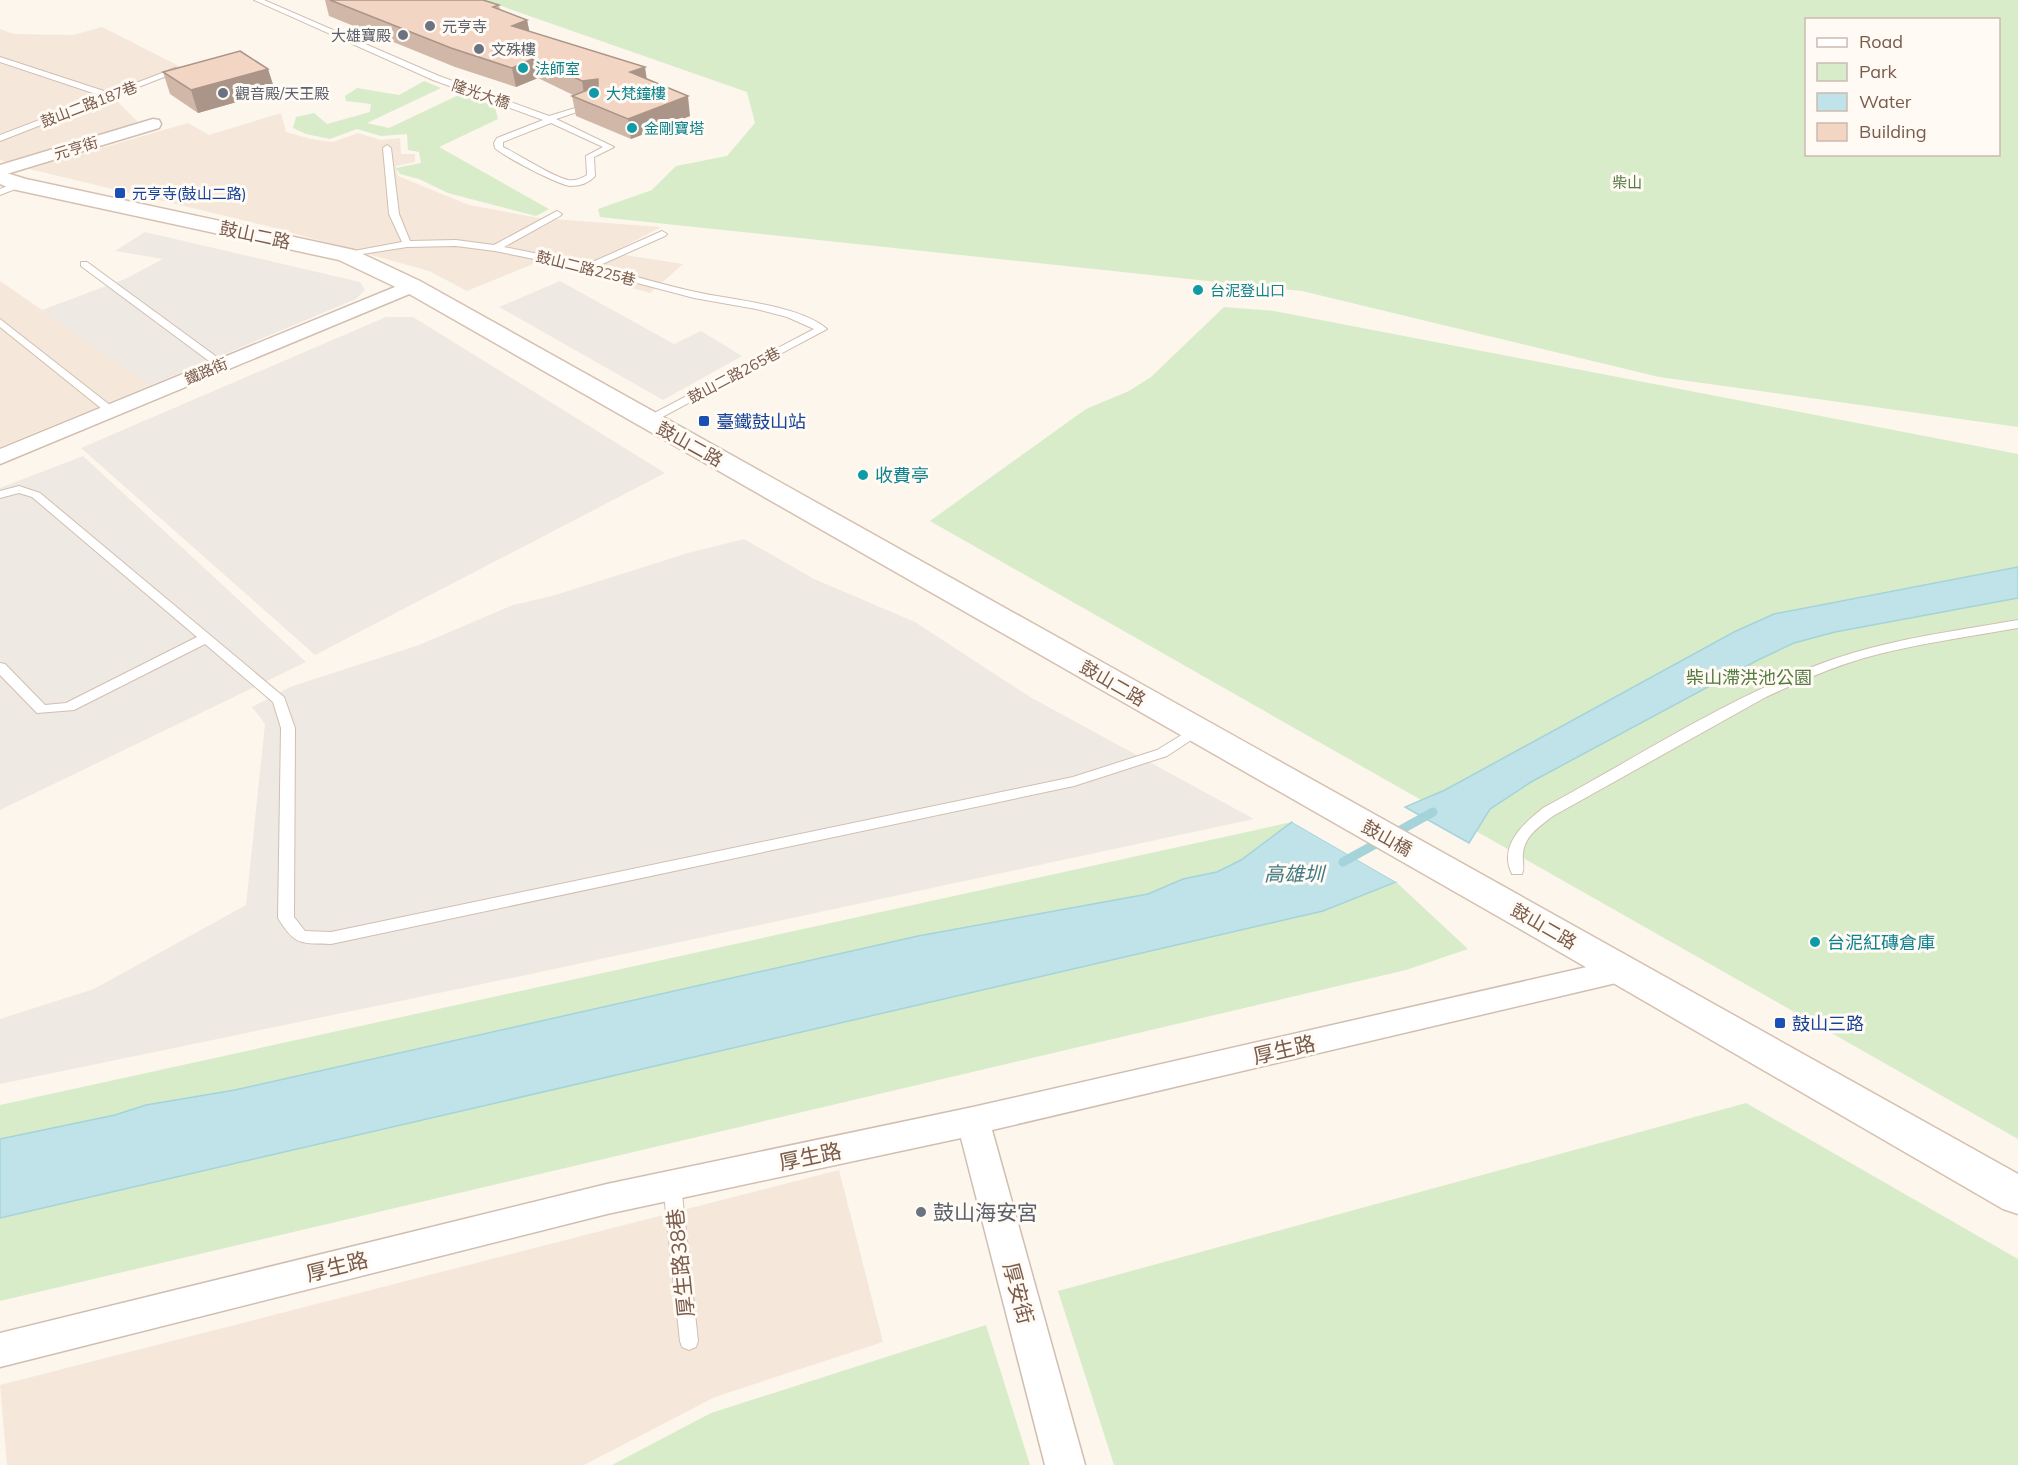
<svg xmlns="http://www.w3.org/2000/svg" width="2018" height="1465" viewBox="0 0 2018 1465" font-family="Mulish,'Noto Sans TC',sans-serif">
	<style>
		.residential { fill: #f5e8da }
		.industrial { fill: #efe9e4 }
		.green { fill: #d8ecc9; fill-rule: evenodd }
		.water { fill: #bfe3e8; stroke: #a5d3da; stroke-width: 1.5 }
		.pier { fill: #fdf6ec }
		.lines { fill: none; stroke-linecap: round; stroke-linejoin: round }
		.stream { stroke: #a5d3da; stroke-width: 9 }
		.lane-casing { stroke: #d1beb0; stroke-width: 2 }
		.street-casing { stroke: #d1beb0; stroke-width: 3 }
		.secondary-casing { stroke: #d6c0b0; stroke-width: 3 }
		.lane { fill: #fff; fill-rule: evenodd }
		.street { fill: #fff; fill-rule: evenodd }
		.secondary { fill: #fff; fill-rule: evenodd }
		.wall { fill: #d1b7a8 }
		.shaded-wall { fill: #aa9588 }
		.building { fill: #f3d5c3; stroke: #aa9588; stroke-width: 1.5 }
		.worship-dot { fill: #6b7280; stroke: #fffaf3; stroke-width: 2 }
		.culture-dot { fill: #0f9aa8; stroke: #fffaf3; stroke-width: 2 }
		.transit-dot { fill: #1a4fb4; stroke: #fffaf3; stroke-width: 2 }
		.labels { text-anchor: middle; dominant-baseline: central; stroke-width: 6; stroke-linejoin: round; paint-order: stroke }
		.far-worship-label { font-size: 15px; fill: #5b616d; stroke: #fffaf3; text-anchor: start }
		.far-culture-label { font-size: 15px; fill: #0d838f; stroke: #fffaf3; text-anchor: start }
		.far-street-label { font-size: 15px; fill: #7a5c4d; stroke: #fffaf3 }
		.far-park-label { font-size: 15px; fill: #537a41; stroke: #fffaf3 }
		.far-transit-label { font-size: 15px; fill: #164399; stroke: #fffaf3; text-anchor: start }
		.street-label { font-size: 18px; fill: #7a5c4d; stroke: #fffaf3 }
		.transit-label { font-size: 18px; fill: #164399; stroke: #fffaf3; text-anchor: start }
		.culture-label { font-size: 18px; fill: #0d838f; stroke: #fffaf3; text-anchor: start }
		.park-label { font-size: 18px; fill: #537a41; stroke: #fffaf3 }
		.water-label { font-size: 20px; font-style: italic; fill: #437c86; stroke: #fffaf3 }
		.near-street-label { font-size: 21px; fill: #7a5c4d; stroke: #fffaf3 }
		.near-worship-label { font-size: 21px; fill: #5b616d; stroke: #fffaf3; text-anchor: start }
	</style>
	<rect width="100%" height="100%" fill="#fdf6ec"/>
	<g class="residential">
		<path d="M102,27L185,69L114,98L141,125L9,163L0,160V29L14,34L73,35Z"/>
		<path d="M281,113L286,132L311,139L333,142L358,133L381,140L400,138L401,154H415V162L396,166L398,176L469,205L539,218L661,227L612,253L683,264L650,293L538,262L467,291L429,271L267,226L29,169L188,123L209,135Z"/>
		<path d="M0,281L42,310L151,385L0,447Z"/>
		<path d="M839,1170L883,1342L715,1397L584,1465H7L0,1385Z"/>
	</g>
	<g class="industrial">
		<path d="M145,232L360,282L365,290L356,299L151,385L42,310L125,279L163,259L115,251Z"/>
		<path d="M560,281L674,344L701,331L742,356L663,400L499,307Z"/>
		<path d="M386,317H413L665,473L315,655L81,448Z"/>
		<path d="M83,456L306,662L0,810V488Z"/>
		<path d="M744,539L814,579L915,622L1030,697L1254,819L540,972L0,1084V1019L94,989L246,905L265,724L252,707L290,687L419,645L513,605L552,596L688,553Z"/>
	</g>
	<g class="green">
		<path d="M484,0H2018V427L1659,377L1302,291L600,217L598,209L652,190L676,166L727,156L755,123L747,92ZM1806,20H1998V154H1806Z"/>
		<path d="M424,81L441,88L367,123L389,128L463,93L495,107L498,119L439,147L549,209L536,216L448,193L419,179L400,174L396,168L421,163L419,152L408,150L407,134L381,136L357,129L330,139L306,134L293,128L296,117L314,113L327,124L370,112L371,104L346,101L345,96L357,88L399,95Z"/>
		<path d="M1224,307L1274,311L2018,454V1139L930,521L1086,409L1129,391L1151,377Z"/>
		<path d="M1292,822L1241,860L1217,872L1183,879L1148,894L918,936L235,1090L146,1105L115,1115L0,1139V1105Z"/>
		<path d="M1396,882L1468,949L1406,970L0,1301V1218L1323,911Z"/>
		<path d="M1746,1103L2018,1259V1465H1114L1058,1291Z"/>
		<path d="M986,1325L1030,1465H612L711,1413Z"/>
	</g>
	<g class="water">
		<path d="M2018,567V598L1835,632L1794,643L1760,659L1531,782L1490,809L1469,843L1405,807L1445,790L1734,632L1774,614Z"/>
		<path d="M1292,822L1396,882L1323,911L0,1218V1139L115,1115L146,1105L235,1090L918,936L1148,894L1183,879L1217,872L1241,860Z"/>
	</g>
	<path class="pier" d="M1296,820L1397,879L1398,880L1396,882L1292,822Z"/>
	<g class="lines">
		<path class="stream" d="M1343,862L1433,812"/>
		<defs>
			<g id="lane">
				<path d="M254,0H264L439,76L549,116L595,102V106L556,119L614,147L594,157L595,176C589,183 579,186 570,186C556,184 505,157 495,148L494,143L497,138L543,120L433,80ZM551,123L603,147L586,156L587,175C581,179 575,181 568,180C551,176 520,155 503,147V142Z"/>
				<path d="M0,57L110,93L175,68L182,70L0,141V135L102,96L0,62Z"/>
				<path d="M387,145L391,148L399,214L410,241L456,240L494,245L557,211L562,214L560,216L504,247L588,264L662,231L667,234L665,236L598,266C630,275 663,285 696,292C731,300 800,305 827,329L651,423H643V419L814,329L787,317L756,309L694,298L588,270L495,251L456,246L407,247L343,257V253L402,242L389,214L383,148Z"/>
				<path d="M20,181L24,184L23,186L0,195V189Z"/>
				<path d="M81,262H87L225,363V367H217L81,266Z"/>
				<path d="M0,319L115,409V413H107L0,327Z"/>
				<path d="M19,486L40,493L284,697L295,728L294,917L305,931L331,932L1073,777L1157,750L1193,728H1203L1205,731L1167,756L1074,786L331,944C301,943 295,946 278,918L281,728L273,702L205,644L74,710L37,713L0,675V663L5,664L45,705L66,703L197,637L32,497L19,493L0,498V491Z"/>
				<path d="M2018,620V628C1967,637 1914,644 1864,658C1830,668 1798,682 1766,697L1553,816C1540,826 1524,836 1523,854C1522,861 1525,867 1522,874H1512C1498,846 1523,824 1543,808C1638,757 1729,696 1831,660C1891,639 1955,631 2018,620Z"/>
				<path d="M672,1178L678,1180L681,1185L698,1341L696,1347L689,1350L682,1347L680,1341L663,1185L666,1180Z"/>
			</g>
			<g id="street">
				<path d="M153,119L159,120L161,124L159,128L0,176V165Z"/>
				<path d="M412,280L419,282L422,286L419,290L0,464V449Z"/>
				<path d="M1622,959L1633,963L1638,971L1633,979L992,1130L1085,1465H1045L961,1138L607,1214L0,1367V1333L607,1184L973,1107Z"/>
			</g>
			<path id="secondary" d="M0,171L26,179L354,250L420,281L2018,1174V1214L2003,1209L1520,929L404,291L339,260L12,189L0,184Z"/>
		</defs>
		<use href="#lane" class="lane-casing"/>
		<use href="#street" class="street-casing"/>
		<use href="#secondary" class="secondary-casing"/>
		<use href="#lane" class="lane"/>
		<use href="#street" class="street"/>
		<use href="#secondary" class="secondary"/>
	</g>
	<g class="wall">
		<path d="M325,0H483L499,5L500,10L527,20L529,31L646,79L690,116L631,139L576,116L572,96L573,95L538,78L516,87L455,67L329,16Z"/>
		<path d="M268,69L275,91L198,113L170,94L163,72Z"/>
	</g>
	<g class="shaded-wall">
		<path d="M527,20L531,39L512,26Z"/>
		<path d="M534,58L538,78L516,87L512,68Z"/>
		<path d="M645,67L648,87L630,72Z"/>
		<path d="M268,69L275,91L198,113L191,90Z"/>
		<path d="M598,79L602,98L585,101L582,81Z"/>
		<path d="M688,96L690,116L631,139L628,119Z"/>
	</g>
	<g class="building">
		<path d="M330,0H483L499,5L493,7L527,20L512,26L645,67L630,72L688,96L628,119L572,96L598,86V79L582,81L534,58L512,68L451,48Z"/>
		<path d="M240,51L268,69L191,90L163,72Z"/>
	</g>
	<g class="worship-dot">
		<circle cx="430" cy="26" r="6"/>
		<circle cx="403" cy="35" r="6"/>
		<circle cx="479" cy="49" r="6"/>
		<circle cx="223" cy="93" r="6"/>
		<circle cx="921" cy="1212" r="6"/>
	</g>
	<g class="culture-dot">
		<circle cx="523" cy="68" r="6"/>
		<circle cx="594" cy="93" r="6"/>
		<circle cx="632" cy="128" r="6"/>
		<circle cx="1198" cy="290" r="6"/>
		<circle cx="863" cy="475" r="6"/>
		<circle cx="1815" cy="942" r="6"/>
	</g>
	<g class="transit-dot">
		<rect x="114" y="187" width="12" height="12" rx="3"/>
		<rect x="698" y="415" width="12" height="12" rx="3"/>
		<rect x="1774" y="1017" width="12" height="12" rx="3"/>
	</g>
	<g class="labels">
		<g class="far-worship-label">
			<text x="442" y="26">元亨寺</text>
			<text x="391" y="35" text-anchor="end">大雄寶殿</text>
			<text x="491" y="49">文殊樓</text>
			<text x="235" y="93">觀音殿/天王殿</text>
		</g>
		<g class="far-culture-label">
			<text x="535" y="68">法師室</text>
			<text x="606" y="93">大梵鐘樓</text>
			<text x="644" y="128">金剛寶塔</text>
			<text x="1210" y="290">台泥登山口</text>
		</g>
		<g class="far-street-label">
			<text transform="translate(481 94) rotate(19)">隆光大橋</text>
			<text transform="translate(89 104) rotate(-21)">鼓山二路187巷</text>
			<text transform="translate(76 148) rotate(-17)">元亨街</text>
			<text transform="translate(586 268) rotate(14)">鼓山二路225巷</text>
			<text transform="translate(206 371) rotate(-23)">鐵路街</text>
			<text transform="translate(734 375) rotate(-28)">鼓山二路265巷</text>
		</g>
		<g class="far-park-label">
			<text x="1627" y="182">柴山</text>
		</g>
		<g class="far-transit-label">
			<text x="132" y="193">元亨寺(鼓山二路)</text>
		</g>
		<g class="street-label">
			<text transform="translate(255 235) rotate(12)">鼓山二路</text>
			<text transform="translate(690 444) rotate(29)">鼓山二路</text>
			<text transform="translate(1113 683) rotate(30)">鼓山二路</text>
			<text transform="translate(1387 838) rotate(29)">鼓山橋</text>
			<text transform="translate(1544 926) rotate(30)">鼓山二路</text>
		</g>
		<g class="transit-label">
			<text x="716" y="421">臺鐵鼓山站</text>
			<text x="1792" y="1023">鼓山三路</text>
		</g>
		<g class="culture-label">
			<text x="875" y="475">收費亭</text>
			<text x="1827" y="942">台泥紅磚倉庫</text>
		</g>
		<g class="park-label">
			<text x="1749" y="677">柴山滯洪池公園</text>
		</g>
		<g class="water-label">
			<text x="1294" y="873">高雄圳</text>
		</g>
		<g class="near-street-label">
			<text transform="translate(1284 1049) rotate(-13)">厚生路</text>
			<text transform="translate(810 1156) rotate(-12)">厚生路</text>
			<text transform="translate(680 1263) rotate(-96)">厚生路38巷</text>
			<text transform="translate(337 1266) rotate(-14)">厚生路</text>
			<text transform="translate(1019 1293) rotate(75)">厚安街</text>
		</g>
		<g class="near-worship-label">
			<text x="933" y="1212">鼓山海安宮</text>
		</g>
	</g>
	<rect x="1805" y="18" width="195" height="138" fill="#fffaf3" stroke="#cabbb1" stroke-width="1.5"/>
	<rect x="1817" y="38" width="30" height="9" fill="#ffffff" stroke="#cabbb1" stroke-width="1.5"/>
	<text x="1859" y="48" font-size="18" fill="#7a5c4d">Road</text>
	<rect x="1817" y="63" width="30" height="18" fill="#d8ecc9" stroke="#cabbb1" stroke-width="1.5"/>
	<text x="1859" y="78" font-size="18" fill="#7a5c4d">Park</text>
	<rect x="1817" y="93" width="30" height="18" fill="#bfe3e8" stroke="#cabbb1" stroke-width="1.5"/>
	<text x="1859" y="108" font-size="18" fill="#7a5c4d">Water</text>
	<rect x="1817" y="123" width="30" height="18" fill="#f3d5c3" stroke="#cabbb1" stroke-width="1.5"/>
	<text x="1859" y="138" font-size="18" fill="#7a5c4d">Building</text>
</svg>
